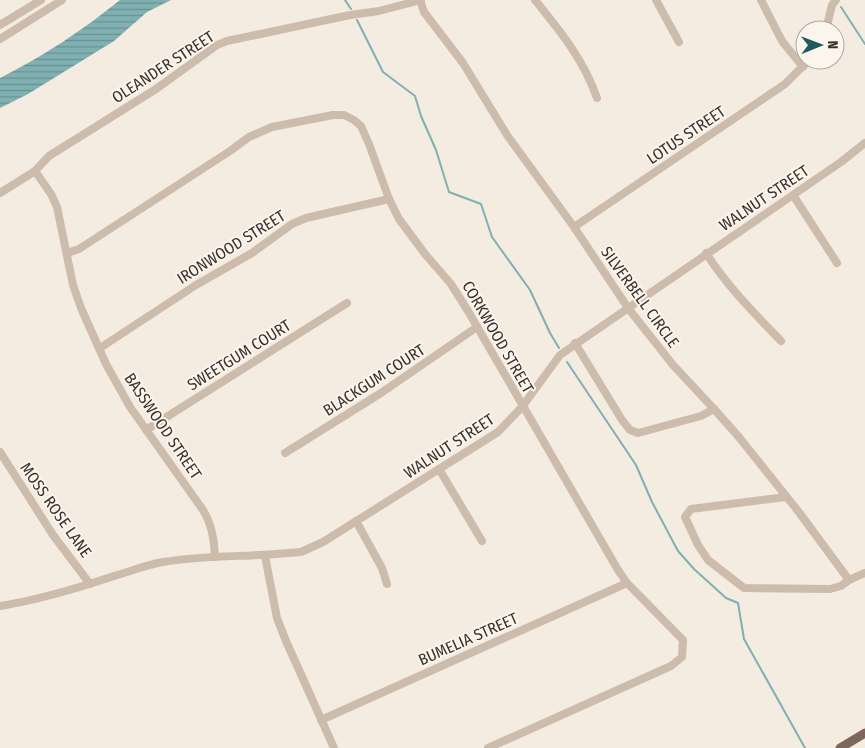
<svg xmlns="http://www.w3.org/2000/svg" width="865" height="748" viewBox="0 0 865 748" font-family="'Fira Sans Condensed',sans-serif">
	<style>
		.water { fill: url(#water-rules) }
		.lines { fill: none; stroke-linecap: round; stroke-linejoin: round }
		.stream { stroke: #7fb0b2; stroke-width: 2 }
		.minor { stroke: #cdbbac; stroke-width: 8 }
		.major { stroke: #7d675c; stroke-width: 9 }
		.labels { text-anchor: middle; dominant-baseline: central; stroke-width: 4; stroke-linejoin: round; paint-order: stroke }
		.street-label { font-size: 16px; fill: #3b302b; stroke: #fbf5ee }
	</style>
	<defs>
		<pattern id="water-rules" width="6" height="5" patternUnits="userSpaceOnUse" patternTransform="scale(1.25)"><rect width="6" height="5" fill="#7fb0b2"/><path d="M0 2.5h6" fill="none" stroke="#699091"/></pattern>
	</defs>
	<rect width="100%" height="100%" fill="#f4ebe1"/>
	<path class="water" d="M120,0H171L147,12L114,41L28,94L0,108V78C42,57 83,30 120,0Z"/>
	<g class="lines">
		<g class="stream">
			<path d="M345,0L351,9"/>
			<path d="M841,7L865,44"/>
			<path d="M357,20L383,72L415,96L421,116L436,150L449,192L481,204L492,237L530,290L550,333L559,348"/>
			<path d="M567,362L636,465L652,502L678,551L694,569L726,598L738,603L744,639L805,748"/>
		</g>
		<g class="minor">
			<path d="M420,0L424,12L463,63L507,135L574,227L628,308L673,365L714,409L738,436L798,511L849,580"/>
			<path d="M535,0C560,31 584,60 597,98"/>
			<path d="M656,0L679,42"/>
			<path d="M761,0L782,41L803,67"/>
			<path d="M0,25L41,0"/>
			<path d="M826,30L832,5L836,0"/>
			<path d="M0,39L62,0"/>
			<path d="M35,171L51,194L57,207L73,285L81,308L106,364L130,407L203,510C212,525 214,539 215,557"/>
			<path d="M0,193L35,171L49,156L156,89L217,45L227,41L350,15L379,11L421,0"/>
			<path d="M793,195L837,263"/>
			<path d="M574,227L785,84L809,60"/>
			<path d="M67,253L79,249L230,151L249,137L272,127L333,115H344L354,120L361,126L369,144L389,199L399,219L425,254L451,284L468,311L618,570L627,583L683,640L682,657L671,666L488,748"/>
			<path d="M706,253C727,286 754,313 781,341"/>
			<path d="M575,343L622,420L630,430L638,433L701,416L714,409"/>
			<path d="M100,348L196,285L252,253L292,224L306,218L389,199"/>
			<path d="M146,430L347,303"/>
			<path d="M0,452L53,535L90,584"/>
			<path d="M285,453L381,393L477,327"/>
			<path d="M439,469L482,541"/>
			<path d="M786,497L691,509L685,517L698,545L708,560L744,588L830,589L841,586L849,580L865,573"/>
			<path d="M356,521L382,568L387,584"/>
			<path d="M265,556L277,618L286,641L334,748"/>
			<path d="M0,606C38,600 75,589 111,577C129,572 145,565 163,562C204,555 247,557 289,553L301,552L323,542L498,432L522,407L560,355L841,162L865,143"/>
			<path d="M321,720L627,583"/>
		</g>
		<path class="major" d="M840,748L865,733"/>
	</g>
	<g class="labels">
		<g class="street-label">
			<text transform="translate(163 67) rotate(-33)">OLEANDER STREET</text>
			<text transform="translate(686 135) rotate(-34)">LOTUS STREET</text>
			<text transform="translate(764 198) rotate(-34)">WALNUT STREET</text>
			<text transform="translate(231 247) rotate(-32)">IRONWOOD STREET</text>
			<text transform="translate(640 297) rotate(54)">SILVERBELL CIRCLE</text>
			<text transform="translate(498 337) rotate(60)">CORKWOOD STREET</text>
			<text transform="translate(239 355) rotate(-32)">SWEETGUM COURT</text>
			<text transform="translate(374 380) rotate(-33)">BLACKGUM COURT</text>
			<text transform="translate(163 426) rotate(56)">BASSWOOD STREET</text>
			<text transform="translate(449 446) rotate(-33)">WALNUT STREET</text>
			<text transform="translate(56 510) rotate(55)">MOSS ROSE LANE</text>
			<text transform="translate(468 639) rotate(-24)">BUMELIA STREET</text>
		</g>
	</g>
	<g transform="translate(820 45) rotate(89)"><circle r="24" fill="#fbf5ee" stroke="#aea6a0"/>
	<path d="M0-4L9 19L0 12L-9 19Z" fill="#1f5a5e"/>
	<text y="-8" font-size="14" font-weight="bold" text-anchor="middle" fill="#3b302b">N</text>
	</g>
</svg>
